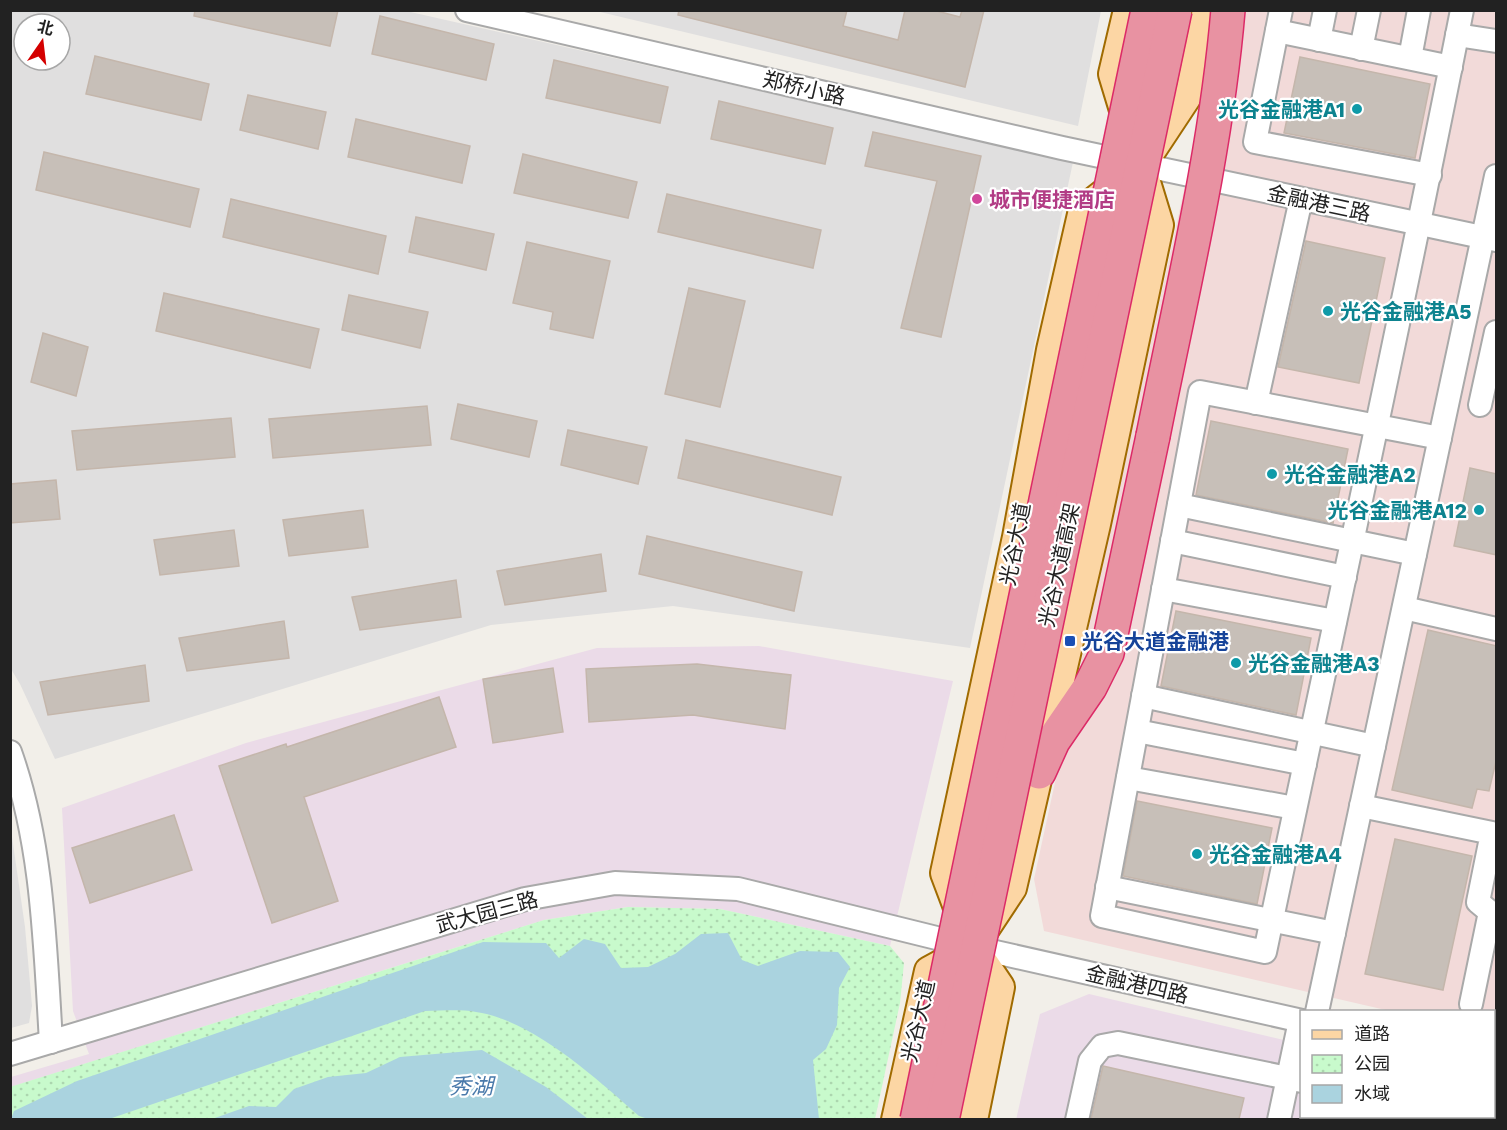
<svg xmlns="http://www.w3.org/2000/svg" width="1507" height="1130" viewBox="0 0 1507 1130" font-family="'Work Sans','Noto Sans SC',sans-serif">
	<style>
		.residential { fill: #e0dfdf; fill-rule: evenodd }
		.commercial { fill: #f2dad9 }
		.industrial { fill: #ebdbe8 }
		.park { fill: url(#park-dots) }
		.water { fill: #aad3df }
		.building { fill: #c7bfb8; stroke: #c4b6ab; stroke-width: 1.5 }
		.lines { fill: none; stroke-linecap: round; stroke-linejoin: round }
		.minor-casing { stroke: #a9a9a9; stroke-width: 26 }
		.major-casing { stroke: #a06b00; stroke-width: 32 }
		.highway-casing { stroke: #dc2a67; stroke-width: 36 }
		.minor { stroke: #fff; stroke-width: 22 }
		.major { stroke: #fcd6a4; stroke-width: 28 }
		.highway { stroke: #e892a2; stroke-width: 33 }
		.highway-bridge-casing { stroke: #dc2a67; stroke-width: 36; stroke-linecap: butt }
		.highway-bridge { stroke: #e892a2; stroke-width: 33 }
		.culture-dot { fill: #0f9aa8; stroke: #fff; stroke-width: 2 }
		.hotel-dot { fill: #d1479c; stroke: #fff; stroke-width: 2 }
		.transit-dot { fill: #1a4fb4; stroke: #fff; stroke-width: 2 }
		.labels { text-anchor: middle; dominant-baseline: central; stroke-width: 4.5; stroke-linejoin: round; paint-order: stroke }
		.street-label { font-size: 21px; fill: #222; stroke: #fff }
		.culture-label { font-size: 21px; font-weight: bold; fill: #0d838f; stroke: #fff; text-anchor: start }
		.hotel-label { font-size: 21px; font-weight: bold; fill: #b23c85; stroke: #fff; text-anchor: start }
		.transit-label { font-size: 21px; font-weight: bold; fill: #164399; stroke: #fff; text-anchor: start }
		.water-label { font-size: 22px; font-style: italic; fill: #4a7aab; stroke: #fff }
	</style>
	<defs>
		<pattern id="park-dots" width="8" height="8" patternUnits="userSpaceOnUse" patternTransform="scale(1.5)"><rect width="8" height="8" fill="#c8facc"/><path d="M2 2h.1M6 6h.1" fill="none" stroke="#acd6af" stroke-width="1.8" stroke-linecap="round"/></pattern>
	</defs>
	<rect width="100%" height="100%" fill="#f2efe9"/>
	<g class="residential">
		<path d="M11,11H406L1073,162L970,648L673,606L491,625L55,759L20,684L11,669ZM24,24H60V60H24Z"/>
		<path d="M596,11H1101L1078,126Z"/>
		<path d="M11,830L25,927L32,1006L29,1023L11,1028Z"/>
	</g>
	<path class="commercial" d="M1223,11H1496V1036H1494V1012L1390,1011L1044,931L1034,879Z"/>
	<g class="industrial">
		<path d="M759,646L953,681L890,946L720,909L628,907L544,920L11,1087V1077L89,1054L73,1011L62,808L246,743L597,648Z"/>
		<path d="M1089,994L1301,1044L1302,1116H1494V1089L1496,1090V1119L1016,1120L1040,1014Z"/>
	</g>
	<path class="park" d="M628,907L720,909L890,946L904,963L900,1003L875,1119L11,1120L10,1087L544,920Z"/>
	<g class="water">
		<path d="M728,933L742,960L758,966L800,951L838,952L850,967L839,988L837,1025L826,1049L813,1060L819,1119H648L639,1116C597,1079 533,1020 476,1012C460,1009 441,1011 425,1011L109,1119H11L14,1111L77,1081L483,942L546,943L559,958L584,939L605,944L621,968L648,967L675,954L701,934Z"/>
		<path d="M482,1050L546,1087L588,1119H212L249,1106L276,1107L294,1089L328,1077L366,1073L400,1057Z"/>
	</g>
	<g class="building">
		<path d="M195,10H338L330,46L194,16Z"/>
		<path d="M679,10H847L843,26L898,40L905,10H933L960,17L962,10H984L965,87L678,15Z"/>
		<path d="M380,16L494,44L486,80L372,54Z"/>
		<path d="M95,56L209,84L201,120L86,94Z"/>
		<path d="M1300,57L1430,84L1415,158L1284,133Z"/>
		<path d="M554,60L668,87L660,123L546,98Z"/>
		<path d="M248,95L326,112L318,149L240,130Z"/>
		<path d="M719,101L833,128L825,164L711,139Z"/>
		<path d="M356,119L470,146L462,183L348,157Z"/>
		<path d="M873,132L981,156L941,337L901,328L937,181L865,166Z"/>
		<path d="M44,152L199,189L190,227L36,190Z"/>
		<path d="M523,154L637,182L628,218L514,193Z"/>
		<path d="M667,194L821,230L813,268L658,232Z"/>
		<path d="M231,199L386,236L378,274L223,237Z"/>
		<path d="M416,217L494,234L486,270L409,252Z"/>
		<path d="M1306,241L1385,258L1359,383L1278,367Z"/>
		<path d="M527,242L610,261L593,338L550,329L553,312L513,303Z"/>
		<path d="M689,288L745,301L720,407L665,394Z"/>
		<path d="M164,293L319,329L310,368L156,331Z"/>
		<path d="M349,295L428,312L420,348L342,330Z"/>
		<path d="M43,333L88,347L76,396L31,382Z"/>
		<path d="M458,404L537,421L529,457L451,439Z"/>
		<path d="M427,406L431,445L273,458L269,419Z"/>
		<path d="M231,418L235,457L77,470L72,431Z"/>
		<path d="M1211,421L1348,449L1333,523L1196,495Z"/>
		<path d="M568,430L647,447L638,484L561,465Z"/>
		<path d="M686,440L841,477L832,515L678,478Z"/>
		<path d="M1470,468L1497,474V555L1454,546Z"/>
		<path d="M56,480L60,519L10,523V484Z"/>
		<path d="M363,510L368,547L289,556L283,520Z"/>
		<path d="M234,530L239,566L160,575L154,540Z"/>
		<path d="M647,536L802,572L794,611L639,574Z"/>
		<path d="M601,554L606,591L505,605L497,571Z"/>
		<path d="M456,580L461,617L360,630L352,597Z"/>
		<path d="M1176,611L1311,638L1296,715L1161,686Z"/>
		<path d="M284,621L289,658L187,671L179,638Z"/>
		<path d="M1428,630L1497,646V757L1489,791L1477,789L1472,808L1392,790Z"/>
		<path d="M697,664L791,675L785,729L693,715L589,722L586,669Z"/>
		<path d="M145,665L149,701L48,715L40,682Z"/>
		<path d="M553,668L563,732L493,743L483,679Z"/>
		<path d="M439,697L456,747L304,797L338,901L272,923L219,766L286,744L287,747Z"/>
		<path d="M1137,801L1272,828L1257,904L1123,876Z"/>
		<path d="M174,815L192,870L90,903L72,848Z"/>
		<path d="M1395,839L1472,856L1443,990L1365,974Z"/>
		<path d="M1103,1066L1244,1098L1239,1119H1091Z"/>
	</g>
	<g class="lines">
		<defs>
			<g id="minor">
				<path d="M467,10L1062,148L1496,240"/>
				<path d="M1281,10L1255,142L1430,175"/>
				<path d="M1277,31L1451,67"/>
				<path d="M1457,35L1496,41"/>
				<path d="M1319,40L1325,10"/>
				<path d="M1361,49L1369,10"/>
				<path d="M1410,58L1419,10"/>
				<path d="M1256,403L1301,199"/>
				<path d="M1480,405L1496,332"/>
				<path d="M1440,438L1200,392L1102,916L1265,952C1331,638 1400,325 1462,10"/>
				<path d="M1179,505L1415,554"/>
				<path d="M1172,541L1345,577"/>
				<path d="M1163,589L1335,621"/>
				<path d="M1404,608L1496,629"/>
				<path d="M1143,696L1374,746"/>
				<path d="M1137,731L1305,764"/>
				<path d="M10,752C43,845 45,945 51,1042"/>
				<path d="M1128,778L1295,808"/>
				<path d="M1361,806L1492,833L1478,902L1490,912L1471,1004"/>
				<path d="M1107,887L1334,933"/>
				<path d="M1317,1012L1496,176"/>
				<path d="M10,1054L525,899L615,883L738,889L973,947L1302,1021"/>
				<path d="M1494,1062L1496,1063"/>
				<path d="M1469,1116L1483,1120"/>
				<path d="M1077,1120L1090,1061L1102,1046L1118,1043L1302,1081"/>
				<path d="M1279,1120L1300,1021"/>
			</g>
			<g id="major">
				<path d="M1127,120L1113,74L1128,10"/>
				<path d="M896,1120L929,971L973,947L1012,888L1096,524L1159,225L1141,166L1190,92L1207,10"/>
				<path d="M973,1120L1000,987L973,947L945,873L1017,537L1051,350L1083,210L1120,181"/>
			</g>
			<path id="highway" d="M1039,772L1053,741L1090,687L1107,653L1153,436"/>
		</defs>
		<use href="#minor" class="minor-casing"/>
		<use href="#major" class="major-casing"/>
		<use href="#highway" class="highway-casing"/>
		<use href="#minor" class="minor"/>
		<use href="#major" class="major"/>
		<use href="#highway" class="highway"/>
		<defs>
			<g id="highway-bridge">
				<path d="M1153,436C1181,295 1216,153 1228,10"/>
				<path d="M917,1120L1148,10"/>
				<path d="M942,1120L1175,10"/>
			</g>
		</defs>
		<use href="#highway-bridge" class="highway-bridge-casing"/>
		<use href="#highway-bridge" class="highway-bridge"/>
	</g>
	<g class="culture-dot">
		<circle cx="1357" cy="109" r="6"/>
		<circle cx="1328" cy="311" r="6"/>
		<circle cx="1272" cy="474" r="6"/>
		<circle cx="1479" cy="510" r="6"/>
		<circle cx="1236" cy="663" r="6"/>
		<circle cx="1197" cy="854" r="6"/>
	</g>
	<circle class="hotel-dot" cx="977" cy="199" r="6"/>
	<rect class="transit-dot" x="1064" y="635" width="12" height="12" rx="3"/>
	<g class="labels">
		<g class="street-label">
			<text transform="translate(804 88) rotate(13)">郑桥小路</text>
			<text transform="translate(1319 203) rotate(12)">金融港三路</text>
			<text transform="translate(1015 544) rotate(-79)">光谷大道</text>
			<text transform="translate(1059 565) rotate(-78)">光谷大道高架</text>
			<text transform="translate(487 912) rotate(-15)">武大园三路</text>
			<text transform="translate(1137 984) rotate(13)">金融港四路</text>
			<text transform="translate(918 1021) rotate(-77)">光谷大道</text>
		</g>
		<g class="culture-label">
			<text x="1345" y="109" text-anchor="end">光谷金融港A1</text>
			<text x="1340" y="311">光谷金融港A5</text>
			<text x="1284" y="474">光谷金融港A2</text>
			<text x="1467" y="510" text-anchor="end">光谷金融港A12</text>
			<text x="1248" y="663">光谷金融港A3</text>
			<text x="1209" y="854">光谷金融港A4</text>
		</g>
		<g class="hotel-label">
			<text x="989" y="199">城市便捷酒店</text>
		</g>
		<g class="transit-label">
			<text x="1082" y="641">光谷大道金融港</text>
		</g>
		<g class="water-label">
			<text x="471" y="1086">秀湖</text>
		</g>
	</g>
	<rect width="1507" height="1130" fill="none" stroke="#222222" stroke-width="24"/>
	<rect x="1300" y="1010" width="195" height="108" fill="#ffffff" stroke="#a7a7a7" stroke-width="1.5"/>
	<rect x="1312" y="1030" width="30" height="9" fill="#fcd6a4" stroke="#a7a7a7" stroke-width="1.5"/>
	<text x="1354" y="1040" font-size="18" fill="#222222">道路</text>
	<rect x="1312" y="1055" width="30" height="18" fill="url(#park-dots)" stroke="#a7a7a7" stroke-width="1.5"/>
	<text x="1354" y="1070" font-size="18" fill="#222222">公园</text>
	<rect x="1312" y="1085" width="30" height="18" fill="#aad3df" stroke="#a7a7a7" stroke-width="1.5"/>
	<text x="1354" y="1100" font-size="18" fill="#222222">水域</text>
	<g transform="translate(42 42) rotate(14)"><circle r="28" fill="#ffffff" stroke="#a7a7a7" stroke-width="1.5"/>
	<path d="M0-4.5L10 22L0 15L-10 22Z" fill="#d40000"/>
	<text y="-9" font-size="16" font-weight="bold" text-anchor="middle" fill="#222222">北</text>
	</g>
</svg>
